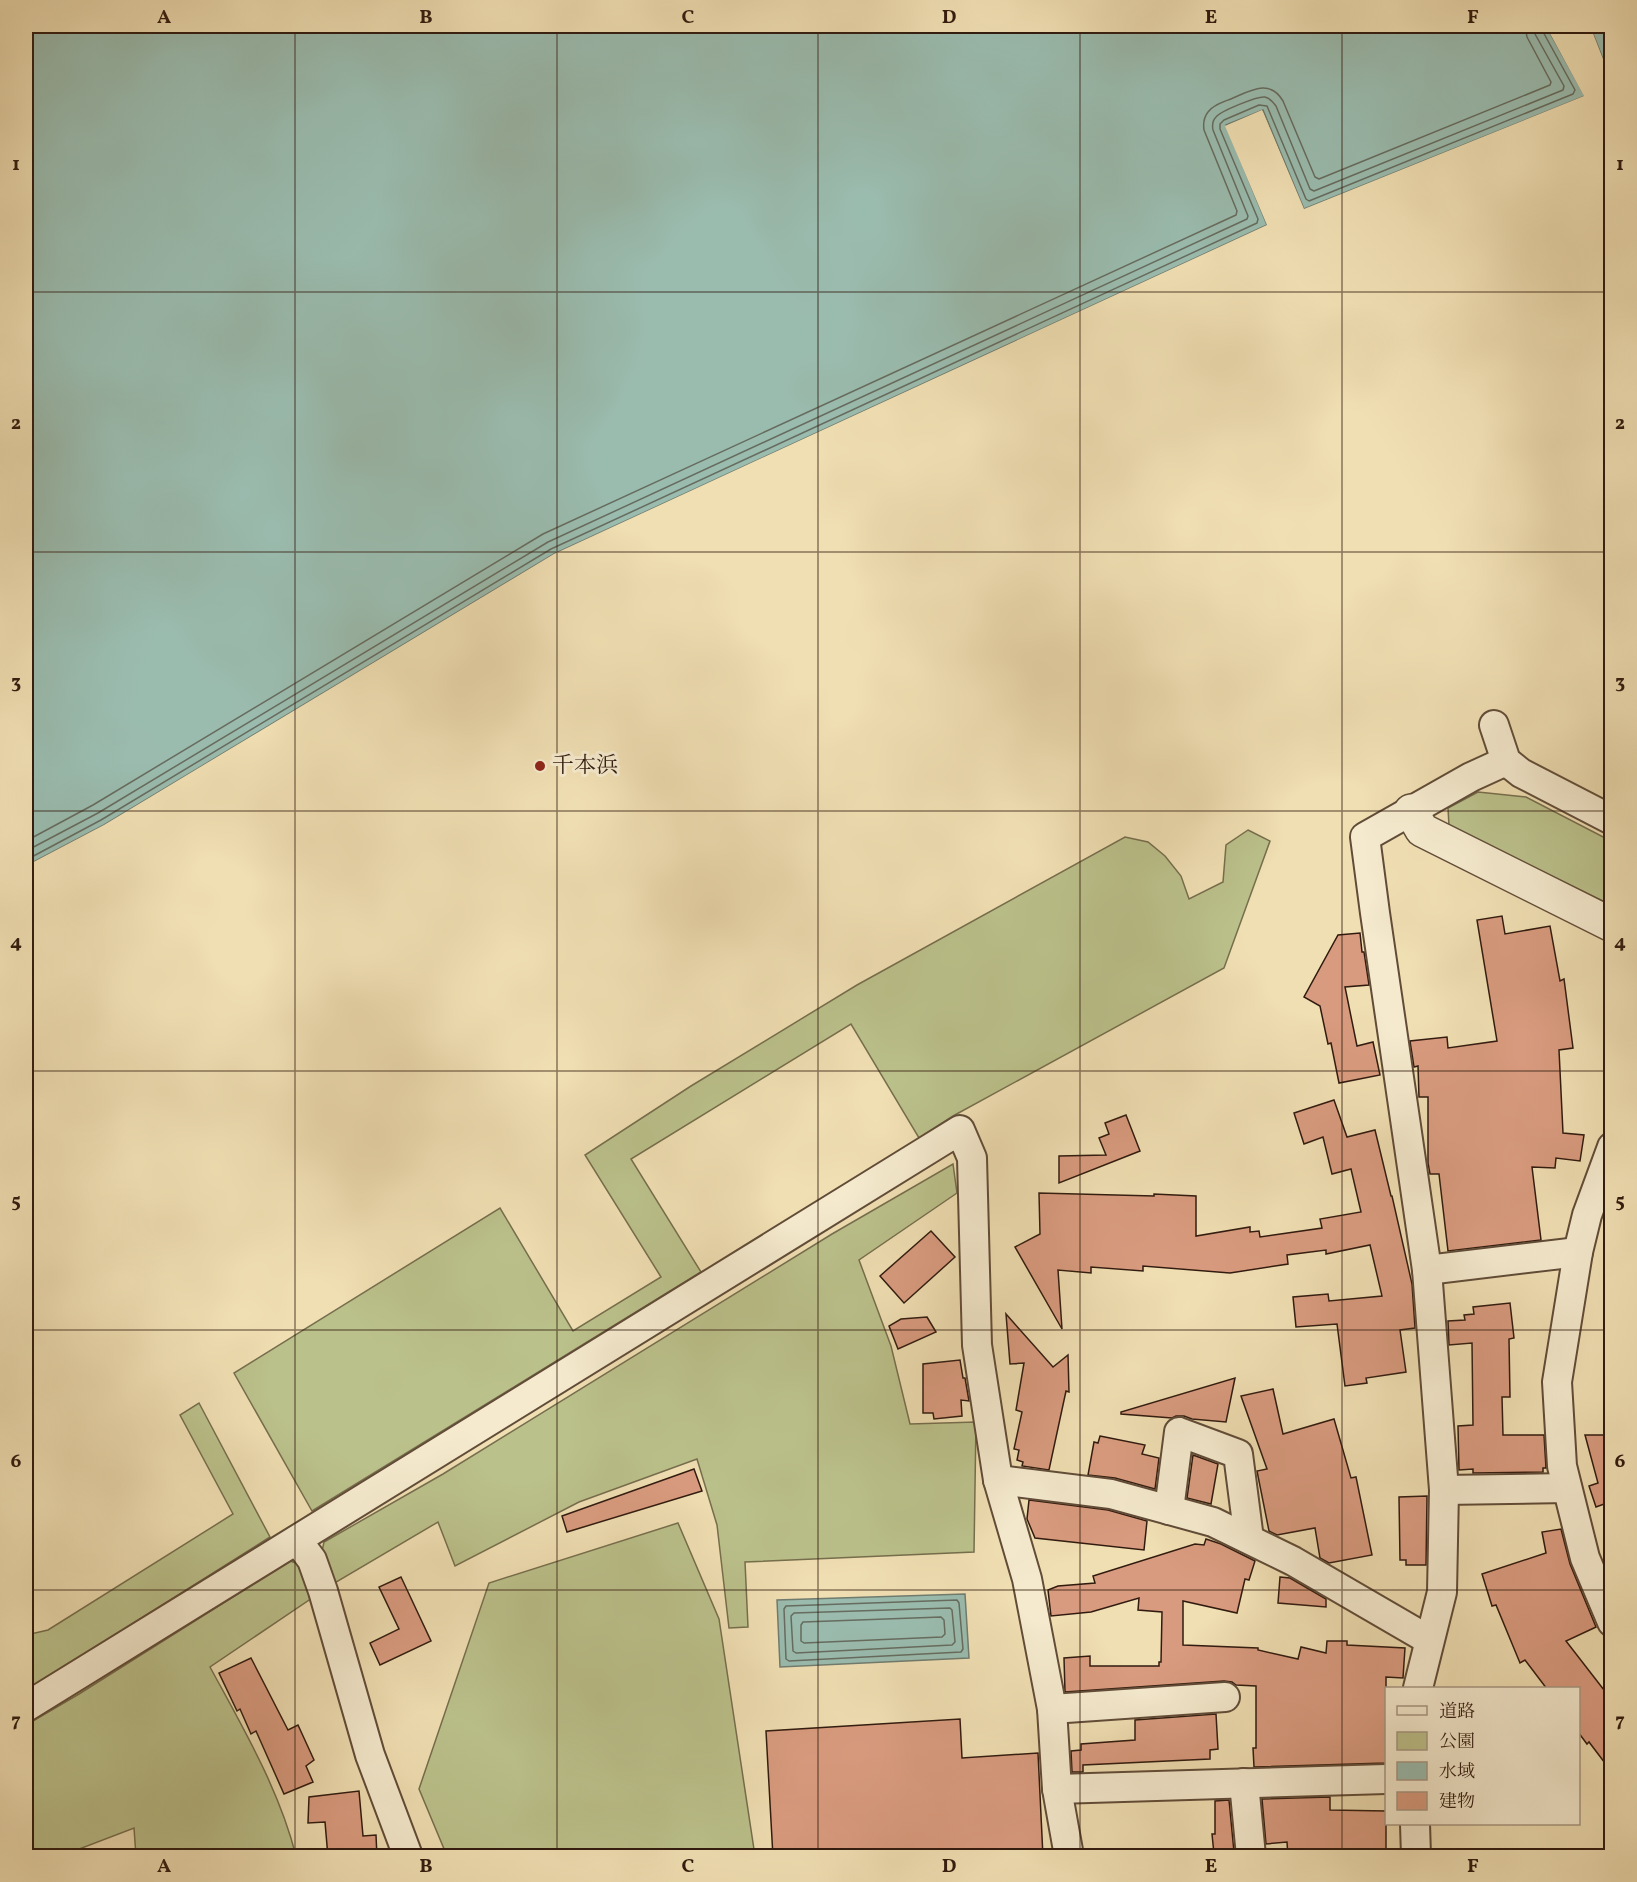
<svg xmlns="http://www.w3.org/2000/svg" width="1637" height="1882" viewBox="0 0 1637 1882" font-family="Vollkorn,'Noto Serif JP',serif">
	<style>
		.green { fill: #bbc18b; stroke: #766e4d; stroke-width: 1.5 }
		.water { fill: #9abcaf; stroke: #707c6f; stroke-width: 1.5 }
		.pier { fill: #f0dfb3 }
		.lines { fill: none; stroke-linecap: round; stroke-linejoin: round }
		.shore { stroke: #666c5f; stroke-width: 1.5 }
		.building { fill: #d99b7f; stroke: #311b0f; stroke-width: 1.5 }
		.minor-casing { stroke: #614c38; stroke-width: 32 }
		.tertiary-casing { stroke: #614c38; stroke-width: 36 }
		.minor { stroke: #f5eace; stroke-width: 28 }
		.tertiary { stroke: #f5eace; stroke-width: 33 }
		.grid { fill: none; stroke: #311b0f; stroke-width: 1.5; stroke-opacity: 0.55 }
		.poi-dot { fill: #8f2418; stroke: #f5eace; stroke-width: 2 }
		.labels { text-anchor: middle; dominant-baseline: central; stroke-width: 6; stroke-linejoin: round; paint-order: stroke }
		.poi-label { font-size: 22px; fill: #311b0f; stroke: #f5eace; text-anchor: start }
		.neatline { fill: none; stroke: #311b0f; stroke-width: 2 }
		.grid-label { font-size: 20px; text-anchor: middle; font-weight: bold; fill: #311b0f }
	</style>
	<rect width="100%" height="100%" fill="#f0dfb3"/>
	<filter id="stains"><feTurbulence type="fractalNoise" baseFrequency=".00333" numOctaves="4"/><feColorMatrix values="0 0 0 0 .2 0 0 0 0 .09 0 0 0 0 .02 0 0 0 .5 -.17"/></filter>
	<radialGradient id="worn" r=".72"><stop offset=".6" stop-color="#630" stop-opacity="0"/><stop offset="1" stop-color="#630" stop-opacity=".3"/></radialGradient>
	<g class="green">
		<path d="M1478,792L1526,797L1611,841V905L1449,826L1448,808Z"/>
		<path d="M1248,830L1270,841L1224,968L953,1116L919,1138L851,1024L631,1159L701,1272L312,1511L234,1373L500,1208L573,1331L661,1277L585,1155L691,1086L857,985L1125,837L1148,842L1165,856L1181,876L1189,899L1223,882L1226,845Z"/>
		<path d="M953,1164L957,1193L859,1260L891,1346L910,1424L976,1422L974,1552L745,1562L748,1627L729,1628L717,1525L697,1459L579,1502L455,1566L438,1522L333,1584L321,1556L324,1542L443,1474L832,1234Z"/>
		<path d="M199,1403L270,1537L26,1691V1635L48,1630L233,1514L180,1415Z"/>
		<path d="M678,1523L719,1619L755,1856H447L419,1789L489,1583Z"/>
		<path d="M290,1561L302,1565L315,1596L210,1667C243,1728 279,1789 296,1856H245L244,1852L225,1856H136L134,1828L61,1856H26V1725L79,1694Z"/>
	</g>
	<g class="water">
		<path d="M26,26H1546L1585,96L1304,209L1263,110L1226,125L1267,225L554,554L104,825L26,866Z"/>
		<path d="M1590,26H1611V79Z"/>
		<path d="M965,1594L969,1658L780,1667L777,1600Z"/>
	</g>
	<g class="pier">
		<path d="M1546,26H1550L1587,95L1586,99L1304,212L1301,211L1261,114L1229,127L1270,224L1269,228L555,557L106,828L26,869V866L104,825L554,554L1267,225L1225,126L1262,110L1304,209L1584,96Z"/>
		<path d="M1587,26H1590L1612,82L1609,80Z"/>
	</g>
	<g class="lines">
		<g class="shore">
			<path d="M26,841L93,805L543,534L1236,215L1237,211L1204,130C1203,123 1204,117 1208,112C1214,104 1224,102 1233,98C1252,90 1270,79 1283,101L1315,177L1319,179L1550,85L1551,82L1527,37L1525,26"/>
			<path d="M26,851L98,813L548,542L1247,219L1248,216L1213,130C1212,125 1212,121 1216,117C1221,111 1257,96 1265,97C1270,98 1273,102 1276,106L1310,189L1314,191L1563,90L1564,86L1535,34L1534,26"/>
			<path d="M26,860L101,820L551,549L1257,223L1258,219L1220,129V124L1224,120L1259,105L1267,106L1306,199L1309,201L1573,94L1575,90L1542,30L1541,26"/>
			<path d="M957,1600L959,1603L963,1649L961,1652L789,1661L786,1659L784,1609L786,1606Z"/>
			<path d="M950,1608L952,1610L955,1642L952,1645L796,1653L793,1651L791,1616L794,1613Z"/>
			<path d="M941,1617L944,1620L945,1634L942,1637L804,1643L801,1641V1625L803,1622Z"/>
		</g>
	</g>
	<g class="building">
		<path d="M1502,916L1505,934L1550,926L1560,981L1564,979L1573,1048L1559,1050L1563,1133L1584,1135L1580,1161L1556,1158L1555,1168L1532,1167L1541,1240L1448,1251L1439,1174H1430L1428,1163V1097H1419L1418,1066L1414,1067L1410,1041L1447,1037L1448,1048L1497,1041L1477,920Z"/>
		<path d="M1360,933L1362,952H1364L1369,985L1345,987L1357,1046L1373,1042L1380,1075L1339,1083L1331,1043L1328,1044L1320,1006L1304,997L1338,935Z"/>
		<path d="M1334,1100L1347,1137L1375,1130L1391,1196H1392L1412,1284L1415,1328L1400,1330L1406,1372L1366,1378L1367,1383L1345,1386L1337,1324L1296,1327L1293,1297L1328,1294L1329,1301L1382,1296L1370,1245L1326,1254V1250L1287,1255L1288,1264L1230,1273L1143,1266V1271L1091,1267V1273L1058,1270L1062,1329L1015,1247L1040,1234L1039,1193L1154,1196V1194L1196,1196V1236L1250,1227V1232L1259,1231L1260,1237L1322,1228L1320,1219L1361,1212L1351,1169L1332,1174L1323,1137L1304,1144L1294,1113Z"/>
		<path d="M1126,1115L1140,1151L1059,1183V1156L1106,1155L1099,1138L1109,1134L1105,1123Z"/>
		<path d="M931,1231L955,1257L904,1303L880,1276Z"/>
		<path d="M1510,1303L1514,1338L1509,1339L1510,1397H1502L1503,1435H1544L1546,1468H1543V1472L1473,1473V1469L1459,1470L1458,1426L1473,1425L1472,1343L1449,1345L1448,1321L1465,1320L1464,1315L1474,1314L1473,1307Z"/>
		<path d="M1006,1314L1053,1367L1068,1355L1069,1392L1066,1391L1049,1470L1022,1466L1023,1462L1017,1460L1019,1450L1014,1449L1022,1412L1016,1410L1024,1363L1010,1364Z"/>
		<path d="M927,1317L936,1332L898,1349L889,1326L901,1319Z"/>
		<path d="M960,1360L963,1378H965L969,1401L961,1400L962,1416L934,1419L933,1413H923V1364Z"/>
		<path d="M1235,1378L1226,1422L1192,1419L1184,1416H1176L1172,1418L1121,1414V1412Z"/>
		<path d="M1273,1389L1283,1434L1334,1419L1351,1478L1356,1477L1372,1555L1329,1563L1320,1558L1315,1528L1277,1535L1269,1531L1257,1471L1267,1469L1241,1396Z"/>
		<path d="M1585,1435H1611V1509L1605,1510L1604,1504L1596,1507L1589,1486L1598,1483Z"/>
		<path d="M1100,1436L1145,1445L1142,1454L1159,1458L1155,1489L1115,1478L1088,1475L1094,1442L1098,1443Z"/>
		<path d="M1193,1455L1218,1464L1211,1504L1187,1498Z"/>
		<path d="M694,1469L702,1491L567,1532L562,1516Z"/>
		<path d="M1427,1496L1426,1565H1406V1560H1400L1399,1497Z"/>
		<path d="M1029,1500L1108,1510L1147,1521L1144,1550L1035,1538L1027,1519Z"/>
		<path d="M1561,1529L1570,1564L1596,1627L1566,1641L1611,1699V1771L1589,1742L1587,1744L1578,1732V1689H1547L1525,1660L1520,1663L1496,1605L1492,1606L1482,1574L1546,1553L1542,1532Z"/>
		<path d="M1206,1539L1221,1544L1255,1561L1249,1580L1245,1579L1237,1613L1183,1601V1645L1258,1648V1650L1298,1659L1301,1647L1326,1653L1327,1641H1347V1645L1405,1648L1403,1678L1386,1677V1763L1254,1767L1253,1748H1256V1686L1236,1685L1232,1682L1224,1681L1065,1692L1064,1658L1090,1656V1666H1159V1662H1161L1162,1612L1138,1610L1139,1598L1091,1612L1051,1616L1048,1590L1058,1586L1095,1583L1093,1576L1195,1544L1204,1545Z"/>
		<path d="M401,1577L431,1641L380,1665L370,1643L399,1629L379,1587Z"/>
		<path d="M1280,1577L1290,1578L1326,1599V1607L1278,1603Z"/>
		<path d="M251,1658L288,1730L298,1725L314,1760L306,1766L313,1782L284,1794L256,1731L251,1734L240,1709L237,1711L219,1673Z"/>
		<path d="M1216,1714L1218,1749L1210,1750V1759L1083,1765V1772H1072L1071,1751L1081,1750V1744L1135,1740V1720Z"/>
		<path d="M960,1719L962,1758L1038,1753L1043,1857H948L947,1852L872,1857H773L766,1731Z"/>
		<path d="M359,1791L363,1836L376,1835L377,1857H328L325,1822L308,1823L309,1797Z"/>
		<path d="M1330,1797V1810L1386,1811V1857H1288L1287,1842L1266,1844L1262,1799Z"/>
		<path d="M1229,1800L1234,1852L1214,1854L1212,1834H1215V1801Z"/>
	</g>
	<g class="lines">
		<defs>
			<g id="minor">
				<path d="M1494,725L1506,761L1521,773L1612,820"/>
				<path d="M1612,1147L1587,1215L1578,1252L1557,1382L1562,1466L1585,1558L1612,1622"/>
				<path d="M1427,1270L1578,1252"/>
				<path d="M998,1480L1111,1494L1213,1522L1293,1561L1429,1640"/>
				<path d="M1444,1490L1567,1488"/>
				<path d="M1169,1510L1179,1432L1238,1454L1249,1539"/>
				<path d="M297,1540L312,1560L323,1591L370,1755L408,1856"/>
				<path d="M1418,1688L1442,1592L1444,1490L1427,1270L1375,913L1365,837L1471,777L1506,761"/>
				<path d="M26,1707L960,1130L972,1158L977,1345L998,1480L1027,1579L1052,1709L1057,1789L1069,1856"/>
				<path d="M1052,1709L1225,1697"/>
				<path d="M1244,1783L1251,1856"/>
				<path d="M1057,1789L1386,1779"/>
				<path d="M1415,1824L1416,1856"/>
			</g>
			<path id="tertiary" d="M1411,811L1422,830L1612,925"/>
		</defs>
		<use href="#minor" class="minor-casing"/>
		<use href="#tertiary" class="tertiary-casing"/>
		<use href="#minor" class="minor"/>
		<use href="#tertiary" class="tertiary"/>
	</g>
	<path class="grid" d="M295,26V1856M557,26V1856M818,26V1856M1080,26V1856M1342,26V1856M26,292H1612M26,552H1612M26,811H1612M26,1071H1612M26,1330H1612M26,1590H1612"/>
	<circle class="poi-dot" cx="540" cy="766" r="6"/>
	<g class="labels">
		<g class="poi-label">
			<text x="552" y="766">千本浜</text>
		</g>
	</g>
	<rect width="1637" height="1882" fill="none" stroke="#f0dfb3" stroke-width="66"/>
	<rect x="1385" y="1687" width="195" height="138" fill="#f5eace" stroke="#a79782" stroke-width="1.5"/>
	<rect x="1397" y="1706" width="30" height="9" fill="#f5eace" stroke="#a79782" stroke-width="1.5"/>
	<text x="1439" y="1717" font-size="18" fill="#311b0f">道路</text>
	<rect x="1397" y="1732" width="30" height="18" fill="#bbc18b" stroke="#a79782" stroke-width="1.5"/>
	<text x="1439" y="1747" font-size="18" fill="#311b0f">公園</text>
	<rect x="1397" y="1762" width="30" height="18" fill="#9abcaf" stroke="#a79782" stroke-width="1.5"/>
	<text x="1439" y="1777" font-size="18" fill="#311b0f">水域</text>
	<rect x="1397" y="1792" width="30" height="18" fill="#d99b7f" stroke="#a79782" stroke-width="1.5"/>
	<text x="1439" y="1807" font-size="18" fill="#311b0f">建物</text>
	<rect x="33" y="33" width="1571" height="1816" class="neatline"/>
	<g class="grid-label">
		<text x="164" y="23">A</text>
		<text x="426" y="23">B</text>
		<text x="688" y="23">C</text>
		<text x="949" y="23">D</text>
		<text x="1211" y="23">E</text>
		<text x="1473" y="23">F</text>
		<text x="16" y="170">1</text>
		<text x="1620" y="170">1</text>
		<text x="16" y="429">2</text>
		<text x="1620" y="429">2</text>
		<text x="16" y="688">3</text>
		<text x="1620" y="688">3</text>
		<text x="16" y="948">4</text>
		<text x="1620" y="948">4</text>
		<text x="16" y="1207">5</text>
		<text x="1620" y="1207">5</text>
		<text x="16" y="1467">6</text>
		<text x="1620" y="1467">6</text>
		<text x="16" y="1726">7</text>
		<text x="1620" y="1726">7</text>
		<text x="164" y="1872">A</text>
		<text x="426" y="1872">B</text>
		<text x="688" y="1872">C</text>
		<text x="949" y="1872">D</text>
		<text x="1211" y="1872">E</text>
		<text x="1473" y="1872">F</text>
	</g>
	<rect width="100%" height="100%" filter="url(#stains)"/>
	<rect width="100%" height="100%" fill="url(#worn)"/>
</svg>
